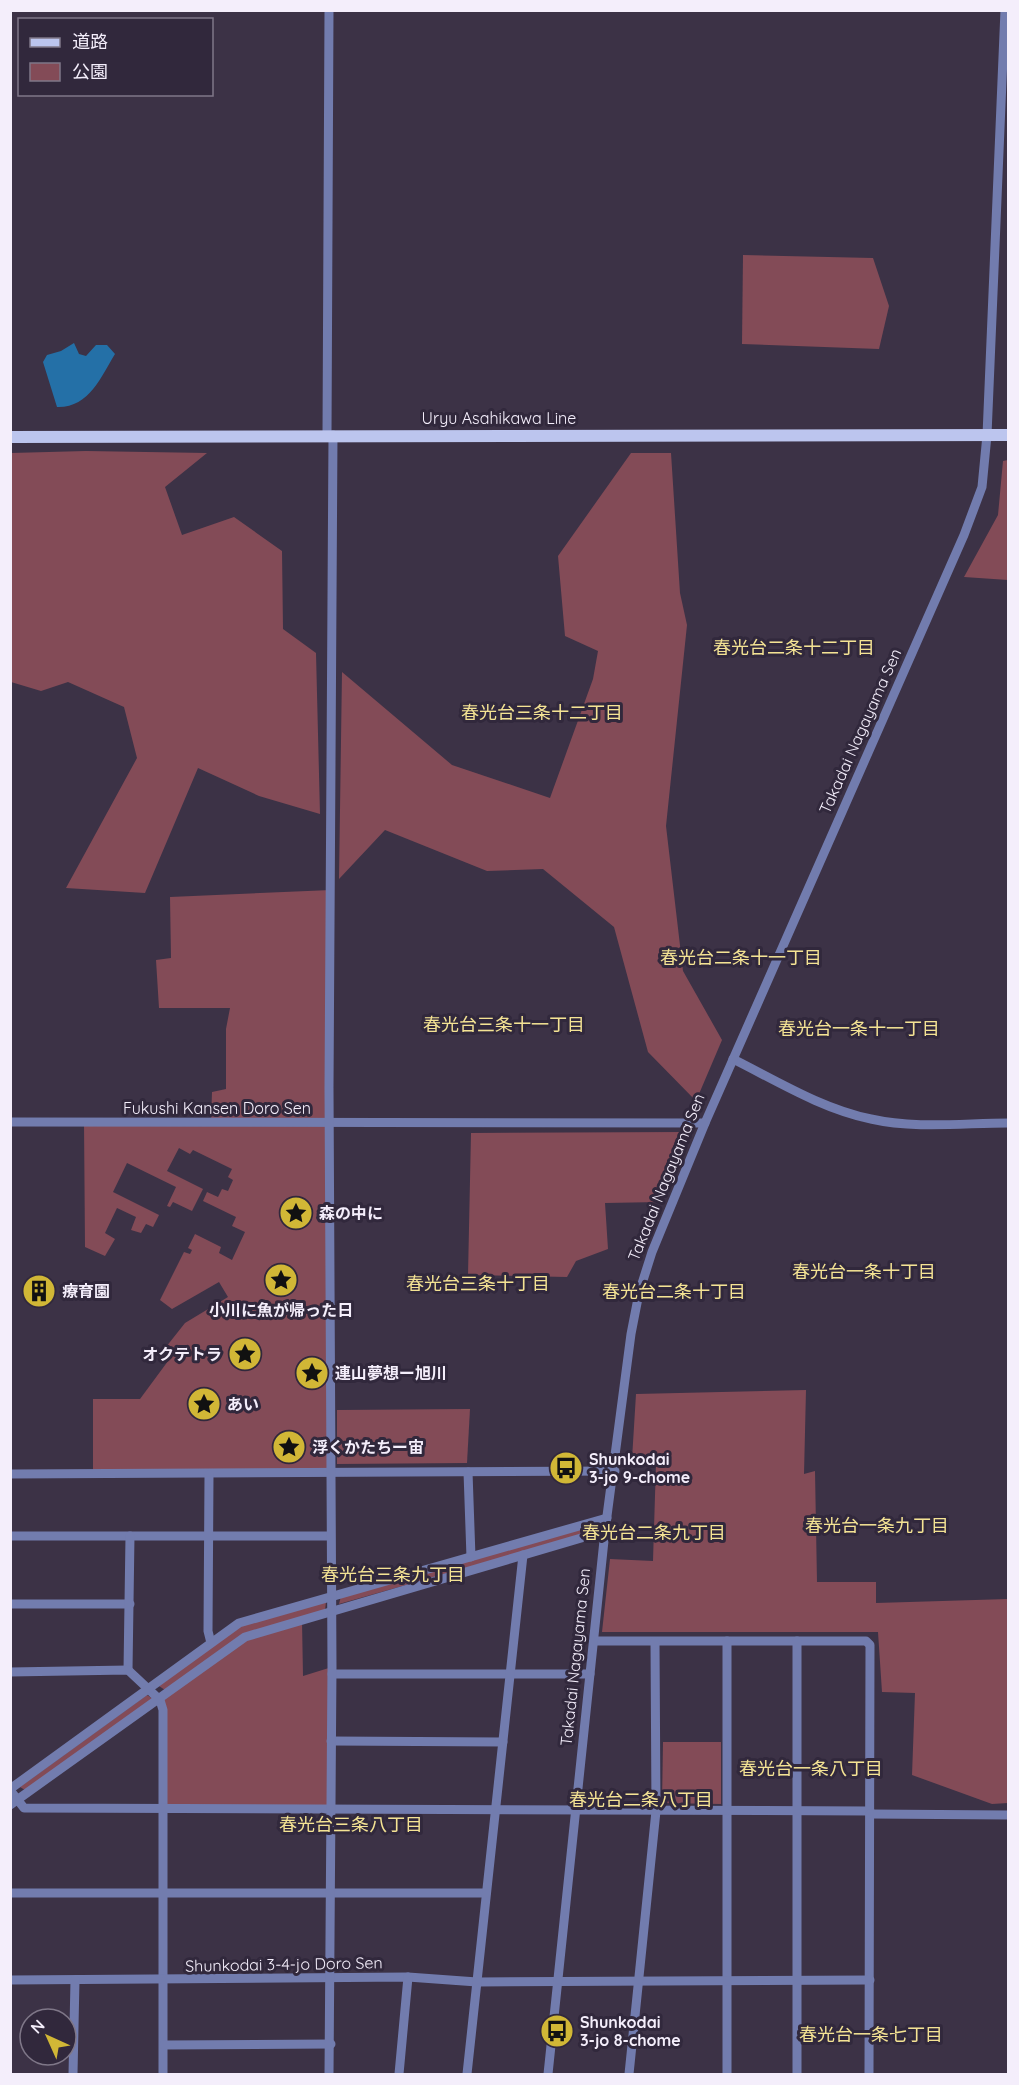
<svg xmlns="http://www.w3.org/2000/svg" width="1019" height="2085" viewBox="0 0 1019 2085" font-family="Quicksand,'Noto Sans JP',sans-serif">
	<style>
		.green { fill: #834b57 }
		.water { fill: #2470a7 }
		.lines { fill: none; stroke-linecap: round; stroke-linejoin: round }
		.minor { stroke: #727cae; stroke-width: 9 }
		.major { stroke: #bcc5ee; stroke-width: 12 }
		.labels { text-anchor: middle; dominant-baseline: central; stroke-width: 6; stroke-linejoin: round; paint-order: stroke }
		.street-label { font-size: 16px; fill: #f4eefb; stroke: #31283c }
		.poi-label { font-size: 16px; font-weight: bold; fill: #f4eefb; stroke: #31283c; text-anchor: start }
		.neighbourhood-label { font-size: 18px; fill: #f4e394; stroke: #31283c }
	</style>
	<rect width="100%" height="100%" fill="#3c3246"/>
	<g class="green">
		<path d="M743,255L873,258L889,306L879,349L742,344Z"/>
		<path d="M86,451L207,453L165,487L182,535L234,517L282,551L283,629L316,653L320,814L259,796L198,768L145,893L66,888L137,758L124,707L68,682L41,691L11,682V453Z"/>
		<path d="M631,453H671L680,593L687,625L666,826L683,971L722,1040L696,1101L648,1052L614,927L543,869L487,871L385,830L339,879L342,672L452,765L550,798L593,679L598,651L565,636L558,556Z"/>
		<path d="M1008,460V580L964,577L998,515L1003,461Z"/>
		<path d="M331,890V1474H93V1399H140L171,1357L166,1347L185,1323L228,1297L219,1282L172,1309L160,1300L184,1252L190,1254L192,1250L188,1248L195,1234L221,1247L219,1253L232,1260L245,1232L232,1226L236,1217L203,1201L207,1192L218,1197L222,1189L228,1191L233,1180L228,1177L232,1169L193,1150L190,1154L179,1148L167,1171L203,1189L192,1211L173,1202L170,1207L167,1206L176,1187L127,1163L113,1192L159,1215L153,1227L146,1224L141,1233L131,1230L136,1217L117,1208L105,1233L115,1239L105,1256L85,1247L84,1122H211L212,1092L226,1089V1029L230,1008H159L156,960L171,958L170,897Z"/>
		<path d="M685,1132L688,1137L660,1202L605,1203L608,1249L576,1261L567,1277L468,1275L471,1133Z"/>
		<path d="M806,1390L804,1474L815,1471L817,1582H876V1603L1008,1599V1803L992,1804L912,1775L915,1693L882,1692L878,1632H602L610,1559L653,1561L656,1463L632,1459L636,1394Z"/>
		<path d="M470,1409L467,1463L337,1464V1410Z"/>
		<path d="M601,1521L600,1530L339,1604L341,1596Z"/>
		<path d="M326,1602L325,1610L244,1634L165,1690L159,1686L240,1626Z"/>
		<path d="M302,1621L303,1676L332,1667L330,1811L163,1810L160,1700L245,1637Z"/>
		<path d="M147,1695L153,1699L25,1790L20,1787Z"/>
		<path d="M663,1742H721V1804L662,1803Z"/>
	</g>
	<path class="water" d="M74,343L79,354L86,356L96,345H107L115,354C101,377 89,408 57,407L43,362L47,355L61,351Z"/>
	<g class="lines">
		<g class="minor">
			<path d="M327,435L329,10"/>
			<path d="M733,1059C777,1081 822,1109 871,1119C915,1129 964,1123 1008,1123"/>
			<path d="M10,1122L705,1123"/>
			<path d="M468,1472L471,1557"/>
			<path d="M10,1474L615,1471"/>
			<path d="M209,1475L208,1631L211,1643"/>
			<path d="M10,1536H330"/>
			<path d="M10,1604H130"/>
			<path d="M594,1641H866L870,1645L869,2074"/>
			<path d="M727,1641V2074"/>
			<path d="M128,1670L130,1536"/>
			<path d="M10,1672L128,1670L160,1700L163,1710V2074"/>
			<path d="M332,1674H590"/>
			<path d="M331,1741L503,1742"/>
			<path d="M10,1789L239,1623L607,1518"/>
			<path d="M10,1790L24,1808L870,1811"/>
			<path d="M10,1805L245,1637L605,1531"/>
			<path d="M870,1814L1008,1815"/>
			<path d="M10,1893H486"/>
			<path d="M10,1980L408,1977L477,1982L870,1980"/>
			<path d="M164,2045L331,2044"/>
			<path d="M73,2074L75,1980"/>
			<path d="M329,2074L332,1667L329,1088L333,435"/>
			<path d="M399,2074L408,1977"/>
			<path d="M467,2074L523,1555"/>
			<path d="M548,2074L605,1531L631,1334L639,1293L652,1252L705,1123L964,535L982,487L987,435L1005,10"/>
			<path d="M629,2074L656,1811L655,1642"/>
			<path d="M797,2074V1641"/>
		</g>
		<path class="major" d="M10,437L1008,435"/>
	</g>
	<defs>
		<symbol id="sight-disc" viewBox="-11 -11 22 22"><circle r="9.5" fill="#d1b736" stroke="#31283c"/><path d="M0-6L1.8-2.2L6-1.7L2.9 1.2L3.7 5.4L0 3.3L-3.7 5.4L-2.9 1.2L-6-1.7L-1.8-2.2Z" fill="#111"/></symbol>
		<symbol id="building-disc" viewBox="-11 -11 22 22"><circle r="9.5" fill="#d1b736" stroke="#31283c"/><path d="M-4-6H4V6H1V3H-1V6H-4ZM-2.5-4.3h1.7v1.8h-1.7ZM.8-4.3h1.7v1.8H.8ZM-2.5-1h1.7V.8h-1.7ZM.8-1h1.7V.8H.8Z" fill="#111"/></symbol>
		<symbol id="bus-disc" viewBox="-11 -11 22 22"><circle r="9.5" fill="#d1b736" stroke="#31283c"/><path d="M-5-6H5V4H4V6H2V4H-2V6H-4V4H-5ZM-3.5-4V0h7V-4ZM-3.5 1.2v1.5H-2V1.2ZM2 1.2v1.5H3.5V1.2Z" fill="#111"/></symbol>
	</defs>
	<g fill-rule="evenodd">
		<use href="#sight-disc" x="277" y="1194" width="38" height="38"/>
		<use href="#sight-disc" x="262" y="1261" width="38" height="38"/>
		<use href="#building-disc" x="20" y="1272" width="38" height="38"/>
		<use href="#sight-disc" x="226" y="1335" width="38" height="38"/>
		<use href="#sight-disc" x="293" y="1354" width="38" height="38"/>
		<use href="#sight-disc" x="185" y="1385" width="38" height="38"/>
		<use href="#sight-disc" x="270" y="1428" width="38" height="38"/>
		<use href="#bus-disc" x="547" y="1449" width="38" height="38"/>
		<use href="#bus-disc" x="538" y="2012" width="38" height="38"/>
	</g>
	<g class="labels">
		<g class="street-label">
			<text x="499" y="418">Uryu Asahikawa Line</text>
			<text transform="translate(860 731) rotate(-66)">Takadai Nagayama Sen</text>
			<text x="217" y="1108">Fukushi Kansen Doro Sen</text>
			<text transform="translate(666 1177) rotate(-68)">Takadai Nagayama Sen</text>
			<text transform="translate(575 1657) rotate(-84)">Takadai Nagayama Sen</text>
			<text transform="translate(284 1964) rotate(-1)">Shunkodai 3-4-jo Doro Sen</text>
		</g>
		<g class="poi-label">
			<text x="319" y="1213">森の中に</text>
			<text x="62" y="1291">療育園</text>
			<text x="281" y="1310" text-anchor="middle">小川に魚が帰った日</text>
			<text x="222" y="1354" text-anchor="end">オクテトラ</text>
			<text x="335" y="1373">連山夢想ー旭川</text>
			<text x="227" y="1404">あい</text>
			<text x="312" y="1447">浮くかたちー宙</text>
			<text x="589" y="1459">Shunkodai<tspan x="589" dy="18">3-jo 9-chome</tspan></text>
			<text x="580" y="2022">Shunkodai<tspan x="580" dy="18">3-jo 8-chome</tspan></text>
		</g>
		<g class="neighbourhood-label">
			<text x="794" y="647">春光台二条十二丁目</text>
			<text x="542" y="712">春光台三条十二丁目</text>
			<text x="741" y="957">春光台二条十一丁目</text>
			<text x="504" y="1024">春光台三条十一丁目</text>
			<text x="859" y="1028">春光台一条十一丁目</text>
			<text x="864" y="1271">春光台一条十丁目</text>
			<text x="478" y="1283">春光台三条十丁目</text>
			<text x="674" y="1291">春光台二条十丁目</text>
			<text x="877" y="1525">春光台一条九丁目</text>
			<text x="654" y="1532">春光台二条九丁目</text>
			<text x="393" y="1574">春光台三条九丁目</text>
			<text x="811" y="1768">春光台一条八丁目</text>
			<text x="641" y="1799">春光台二条八丁目</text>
			<text x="351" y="1824">春光台三条八丁目</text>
			<text x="871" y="2034">春光台一条七丁目</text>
		</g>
	</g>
	<rect width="1019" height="2085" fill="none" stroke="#f4eefb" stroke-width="24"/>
	<rect x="18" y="18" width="195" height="78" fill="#31283c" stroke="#7f7788" stroke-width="1.5"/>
	<rect x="30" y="38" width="30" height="9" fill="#bcc5ee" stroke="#7f7788" stroke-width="1.5"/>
	<text x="72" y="48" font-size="18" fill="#f4eefb">道路</text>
	<rect x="30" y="63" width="30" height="18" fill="#834b57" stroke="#7f7788" stroke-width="1.5"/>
	<text x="72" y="78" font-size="18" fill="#f4eefb">公園</text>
	<g transform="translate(48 2037) rotate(315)"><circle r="28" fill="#31283c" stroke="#7f7788" stroke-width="1.5"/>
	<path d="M0-4.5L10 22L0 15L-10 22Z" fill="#d1b736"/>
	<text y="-9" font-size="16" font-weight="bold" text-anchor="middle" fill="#f4eefb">N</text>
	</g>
</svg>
